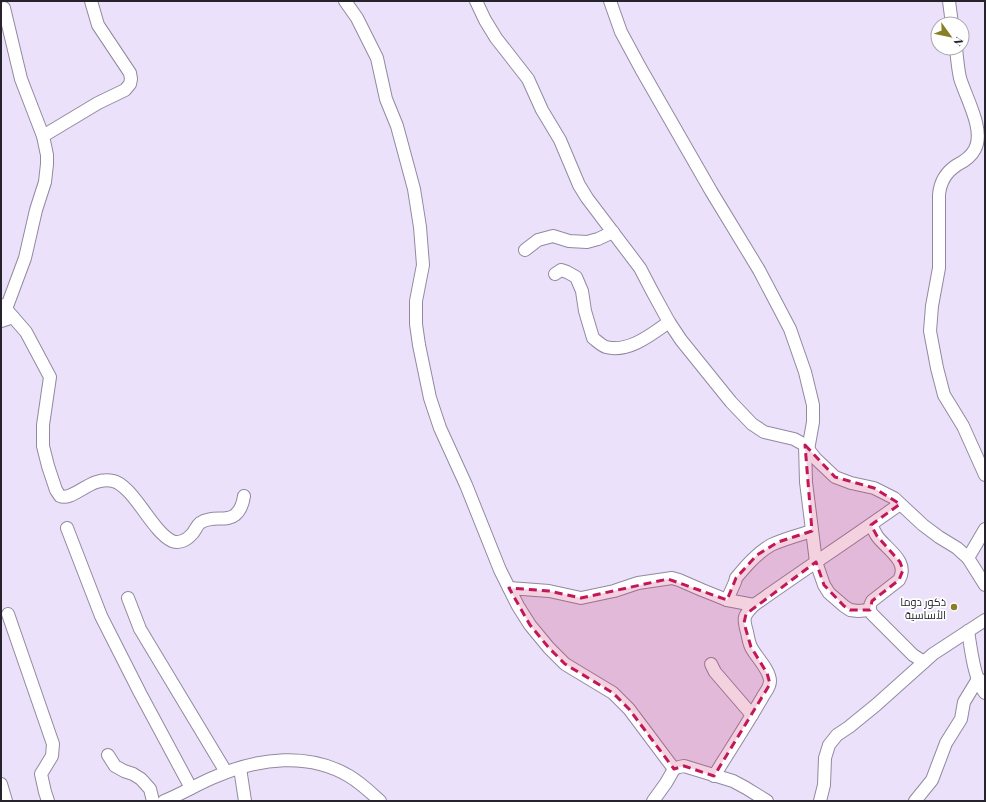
<svg xmlns="http://www.w3.org/2000/svg" width="986" height="802" viewBox="0 0 986 802" font-family="'Playfair Display',Cairo,serif">
	<style>
		.lines { fill: none; stroke-linecap: round; stroke-linejoin: round }
		.minor-casing { stroke: #9289a0; stroke-width: 14 }
		.minor { stroke: #fff; stroke-width: 12 }
		.marked { fill: #c2185b; fill-opacity: 0.2; stroke: #c2185b; stroke-width: 3; stroke-dasharray: 8 5; stroke-linejoin: round }
		.poi-dot { fill: #8a7f26; stroke: #fff; stroke-width: 1.5 }
		.labels { text-anchor: middle; dominant-baseline: central; stroke-width: 3.5; stroke-linejoin: round; paint-order: stroke }
		.poi-label { font-size: 11px; fill: #26232c; stroke: #fff; text-anchor: end }
	</style>
	<rect width="100%" height="100%" fill="#ebe1fa"/>
	<g class="lines">
		<defs>
			<g id="minor">
				<path d="M345,1L357,18L377,58L386,99L397,126L414,189L420,227L423,265L416,301V324L419,345L430,398L440,428L466,485L500,570L518,606L530,625L549,648L565,664L613,693L629,709L674,769"/>
				<path d="M476,1L485,20L496,38L528,79L542,110L560,140L579,185L587,198L640,268L652,291L669,322L681,340L731,402L752,424L764,432L794,439L805,445L815,458L835,477L851,483L874,488L894,498L923,525L939,537L957,548L968,558L985,585"/>
				<path d="M610,1L621,32L641,69L711,191L759,270L790,329L805,372L813,405V422L808,450"/>
				<path d="M949,1L952,24"/>
				<path d="M4,8L21,79L43,136L47,155V164L45,182L36,210L25,258L6,309"/>
				<path d="M956,48C957,58 958,69 960,78C966,98 985,130 975,149C971,157 965,161 957,165C946,172 940,183 939,195V268L932,306L930,331L937,368L944,395L963,426L985,475"/>
				<path d="M43,136L98,103L125,90L130,84L131,79L130,73L98,25L91,1"/>
				<path d="M525,250L538,240L553,236L569,241L587,242L598,239L613,232"/>
				<path d="M555,274L561,270L567,272L576,277L582,291L585,311L593,338C597,341 602,346 606,347C629,353 652,334 669,322"/>
				<path d="M1,305L6,309L26,332L50,377L43,425V446L48,466L56,490L60,496C73,502 91,475 113,481C119,482 124,487 128,491C142,505 156,533 172,541C178,544 187,540 191,535C195,532 196,526 200,523C211,515 227,522 235,515C241,510 243,503 244,496"/>
				<path d="M1,321L13,317"/>
				<path d="M805,445L806,482L816,562L824,585L829,593L844,606L850,610L858,611L870,610"/>
				<path d="M871,525C873,528 875,533 877,536C886,549 910,561 899,580L872,601C869,606 869,609 872,614L913,655L924,662"/>
				<path d="M67,528L101,616L140,693L191,788"/>
				<path d="M968,558L985,529"/>
				<path d="M509,588L549,591L581,598L614,591L638,583L672,578L679,580L702,590L727,600L754,605"/>
				<path d="M128,598L140,629L226,772"/>
				<path d="M727,600L735,582L736,578C746,566 757,553 771,545C784,539 799,535 812,531"/>
				<path d="M8,614L53,744L52,756L41,774L45,792L48,801"/>
				<path d="M968,631C971,649 974,679 985,693"/>
				<path d="M711,664L715,672L752,715"/>
				<path d="M108,755L115,766L124,771L133,774L141,779L150,789L153,801"/>
				<path d="M240,768L245,801"/>
				<path d="M714,776C730,750 747,724 762,698C765,692 770,688 770,681C770,670 756,657 751,647C749,643 748,637 747,632C743,618 743,616 754,605C802,571 852,538 900,504"/>
				<path d="M1,784L6,801"/>
				<path d="M164,801C182,794 199,783 217,776C259,758 309,752 349,776C361,783 370,792 380,801"/>
				<path d="M653,801L666,783L674,769L679,767L684,766L733,781L746,788L767,801"/>
				<path d="M820,801L824,785L825,758L829,745L837,735L849,727L876,705L933,654L985,620"/>
				<path d="M915,801L932,780L946,743L961,719L964,702L978,679L985,682"/>
			</g>
		</defs>
		<use href="#minor" class="minor-casing"/>
		<use href="#minor" class="minor"/>
	</g>
	<path class="marked" d="M805,445L835,477L874,488L900,504L871,525L877,536L900,562L903,570L899,580L872,601L870,610H850L844,606L824,585L816,562L746,614L744,623L751,647L767,673L770,684L714,776L684,766L674,769L629,709L613,693L565,664L549,648L530,625L509,588L549,591L581,598L668,579L727,600L736,578L757,555L778,542L812,531Z"/>
	<circle class="poi-dot" cx="954" cy="607" r="4"/>
	<g class="labels">
		<g class="poi-label">
			<text x="946" y="601">ذكور دوما<tspan x="946" dy="13">الأساسية</tspan></text>
		</g>
	</g>
	<rect width="986" height="802" fill="none" stroke="#26232c" stroke-width="4"/>
	<g transform="translate(950 36) rotate(123)"><circle r="19" fill="#ffffff" stroke="#a8a7ab"/>
	<path d="M0-3L7 15L0 10L-7 15Z" fill="#8a7f26"/>
	<text y="-6" font-size="11" font-weight="bold" text-anchor="middle" fill="#26232c">N</text>
	</g>
</svg>
